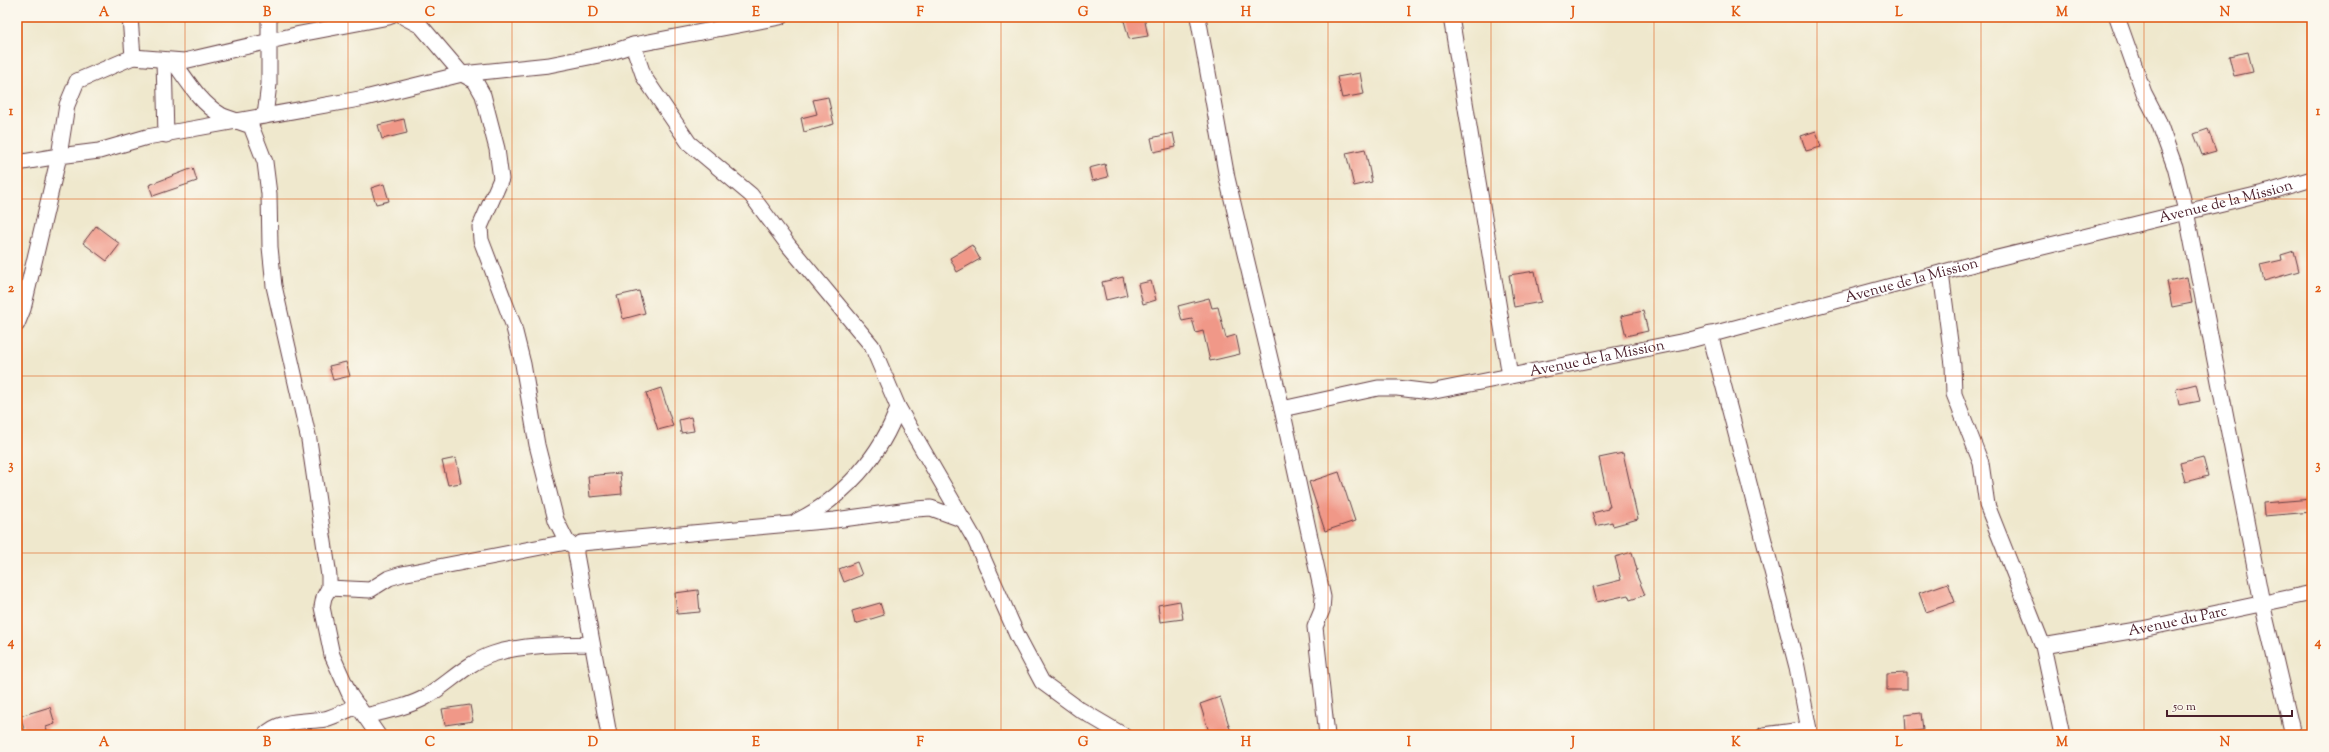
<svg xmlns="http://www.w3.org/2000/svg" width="2329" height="752" viewBox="0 0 2329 752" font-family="'Sorts Mill Goudy',serif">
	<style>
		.building { fill: #f09888 }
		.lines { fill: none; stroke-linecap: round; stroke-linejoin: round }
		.minor-casing { stroke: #633d43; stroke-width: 17 }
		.minor { stroke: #fff; stroke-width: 15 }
		.grid { fill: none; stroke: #e0560e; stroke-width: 1; stroke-opacity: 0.55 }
		.labels { text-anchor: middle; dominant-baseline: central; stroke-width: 3; stroke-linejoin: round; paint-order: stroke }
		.street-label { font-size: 15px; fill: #4a1f2b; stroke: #fbf7ec }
		.neatline { fill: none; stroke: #e0560e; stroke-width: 1.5 }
		.grid-label { font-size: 13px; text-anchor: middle; font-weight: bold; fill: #e0560e }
	</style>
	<rect width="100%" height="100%" fill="#fbf7ec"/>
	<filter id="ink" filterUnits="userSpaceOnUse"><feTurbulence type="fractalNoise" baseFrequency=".025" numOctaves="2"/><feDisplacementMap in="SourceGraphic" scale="8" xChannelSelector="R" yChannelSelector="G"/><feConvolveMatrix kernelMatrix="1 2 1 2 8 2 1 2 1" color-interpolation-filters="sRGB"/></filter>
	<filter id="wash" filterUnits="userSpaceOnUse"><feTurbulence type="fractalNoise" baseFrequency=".012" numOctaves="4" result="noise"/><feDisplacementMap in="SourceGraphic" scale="16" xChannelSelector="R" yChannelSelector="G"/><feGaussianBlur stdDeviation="0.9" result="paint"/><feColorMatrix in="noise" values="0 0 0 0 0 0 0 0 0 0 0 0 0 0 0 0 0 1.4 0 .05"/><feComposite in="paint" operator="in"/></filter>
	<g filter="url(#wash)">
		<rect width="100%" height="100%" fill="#efe8cd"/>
		<g id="blocks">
			<g class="building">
				<path d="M1123,17H1144L1148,36L1129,39Z"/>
				<path d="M2248,52L2253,72L2234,76L2229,56Z"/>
				<path d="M1360,73L1364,94L1342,98L1337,77Z"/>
				<path d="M828,97L834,124L804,132L801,118L817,114L813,100Z"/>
				<path d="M404,119L407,133L382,139L378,125Z"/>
				<path d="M2208,129L2216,151L2202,155L2194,134Z"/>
				<path d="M1816,131L1821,147L1806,151L1801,136Z"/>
				<path d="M1173,133L1176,147L1154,152L1151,138Z"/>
				<path d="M1365,149L1372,182L1354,186L1346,153Z"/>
				<path d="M1105,164L1108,177L1092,181L1089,168Z"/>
				<path d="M193,168L197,181L153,196L149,185Z"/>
				<path d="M384,184L389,201L376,204L371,188Z"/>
				<path d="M96,226L120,244L107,261L83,243Z"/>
				<path d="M972,245L980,259L957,272L950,258Z"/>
				<path d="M2294,251L2299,271L2264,281L2260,265L2282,260L2281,255Z"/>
				<path d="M1535,271L1541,302L1514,307L1509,275Z"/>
				<path d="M1123,277L1127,295L1106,300L1102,282Z"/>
				<path d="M2187,277L2192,303L2172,307L2167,281Z"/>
				<path d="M1151,281L1156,300L1143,304L1138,284Z"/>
				<path d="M639,291L645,313L623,319L617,296Z"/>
				<path d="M1209,298L1212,308L1218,307L1226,338L1236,335L1240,354L1210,361L1203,331L1196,333L1192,319L1182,321L1178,306Z"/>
				<path d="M1643,311L1648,331L1626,336L1621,316Z"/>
				<path d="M346,362L350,376L333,380L329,366Z"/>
				<path d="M2196,384L2200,401L2179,405L2176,389Z"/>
				<path d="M661,388L673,426L658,430L646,393Z"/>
				<path d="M691,417L694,431L681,433L679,420Z"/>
				<path d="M1623,453L1638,519L1613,526L1612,522L1596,526L1592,513L1608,509V507H1610L1599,458Z"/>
				<path d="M2203,457L2208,476L2185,482L2180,463Z"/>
				<path d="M456,458L461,483L448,485L442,461Z"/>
				<path d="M1339,472L1355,521L1325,531L1309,482Z"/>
				<path d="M620,473L622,494L590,497L588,476Z"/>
				<path d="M2312,499V512L2264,516L2263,503Z"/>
				<path d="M1632,552L1637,570L1635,571L1645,595L1630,600L1628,595L1597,602L1593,587L1621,580L1615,557Z"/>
				<path d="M857,562L862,575L844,582L839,569Z"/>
				<path d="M1948,583L1955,602L1926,612L1919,593Z"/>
				<path d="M698,590L700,612L677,614L675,593Z"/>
				<path d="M1180,601L1183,619L1160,622L1158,605Z"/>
				<path d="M880,603L884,615L855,624L852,611Z"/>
				<path d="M1907,673V690H1887V674Z"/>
				<path d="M1220,697L1232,735H1210L1200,704Z"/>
				<path d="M470,705L473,721L445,725L442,709Z"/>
				<path d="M50,707L55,724L46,727L48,735H26L20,716Z"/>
				<path d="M1921,713L1923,730L1906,732L1905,715Z"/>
			</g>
		</g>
	</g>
	<g filter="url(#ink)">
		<use href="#blocks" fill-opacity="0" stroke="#633d43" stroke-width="1"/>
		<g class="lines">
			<defs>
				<g id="minor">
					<path d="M404,17L421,26L462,74L475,81L483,95L497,149L501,179L480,227L481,240L513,324L523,364L537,445L556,520L567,542L576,548"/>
					<path d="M1198,17L1227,178L1282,409L1323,597L1322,610L1315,627L1327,735"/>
					<path d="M1451,17L1510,376"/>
					<path d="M2117,17L2144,93L2158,120L2175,167L2186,211L2262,603L2293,735"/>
					<path d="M633,45L644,77L689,143L751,195L789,246L872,346L898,407L975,540L1017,635L1042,682L1079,709L1123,735"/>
					<path d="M133,57L184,61L300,34L389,17"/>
					<path d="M164,60L166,135"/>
					<path d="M173,61C187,80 200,103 221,115C230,119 241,122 251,126L265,162L269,194L270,247L274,286L309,440L329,576V588L324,597L322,607L332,655L350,695L378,735"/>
					<path d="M265,116L269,84V17"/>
					<path d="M17,163L59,156L67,105L77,81L133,57L130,17"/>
					<path d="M1941,273L1953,365L1954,394L1981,463L1987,505L2043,646L2062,735"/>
					<path d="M17,324L23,309L59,156L99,151L147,137L365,98L462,74L549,65L609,53L633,45L780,17"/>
					<path d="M1710,334L1797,667L1810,735"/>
					<path id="s1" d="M1282,409L1378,388H1397L1430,392L1690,340L1981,262L2272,191L2312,179"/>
					<path d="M797,521C843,498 882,455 898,407"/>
					<path d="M329,588L370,590L389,578L402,574L567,542"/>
					<path id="s2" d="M2043,646L2142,629L2312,593"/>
					<path d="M365,716C386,711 408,707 426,697C448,684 468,662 493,654C524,644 560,645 592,644"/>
					<path d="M265,735C280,719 306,722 325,719C336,716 347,710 358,706"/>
					<path d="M609,735L576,554V548L581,543L835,520L916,509L931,508L964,520"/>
					<path d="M1764,735L1809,729"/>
				</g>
			</defs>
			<use href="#minor" class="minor-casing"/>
			<use href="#minor" class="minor"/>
		</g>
	</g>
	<path class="grid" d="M185,17V735M348,17V735M512,17V735M675,17V735M838,17V735M1001,17V735M1164,17V735M1328,17V735M1491,17V735M1654,17V735M1817,17V735M1981,17V735M2144,17V735M17,199H2312M17,376H2312M17,553H2312"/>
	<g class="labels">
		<g class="street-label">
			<text stroke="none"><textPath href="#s1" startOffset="969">Avenue de la Mission</textPath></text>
			<text stroke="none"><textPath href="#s1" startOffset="645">Avenue de la Mission</textPath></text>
			<text stroke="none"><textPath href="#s1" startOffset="321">Avenue de la Mission</textPath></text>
			<text stroke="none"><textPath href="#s2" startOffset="137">Avenue du Parc</textPath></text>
		</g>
	</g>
	<rect width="2329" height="752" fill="none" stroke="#fbf7ec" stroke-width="44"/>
	<path d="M2167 710v6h125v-6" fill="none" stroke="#4a1f2b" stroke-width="2"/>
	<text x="2173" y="710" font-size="12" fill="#4a1f2b" stroke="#fbf7ec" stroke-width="3" paint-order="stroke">50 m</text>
	<rect x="22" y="22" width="2285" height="708" class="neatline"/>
	<g class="grid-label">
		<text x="104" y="16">A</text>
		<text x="267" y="16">B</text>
		<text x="430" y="16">C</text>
		<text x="593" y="16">D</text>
		<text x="756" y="16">E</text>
		<text x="920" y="16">F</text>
		<text x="1083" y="16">G</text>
		<text x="1246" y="16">H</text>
		<text x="1409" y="16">I</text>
		<text x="1573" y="16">J</text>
		<text x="1736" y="16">K</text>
		<text x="1899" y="16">L</text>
		<text x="2062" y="16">M</text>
		<text x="2225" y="16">N</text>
		<text x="11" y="115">1</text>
		<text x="2318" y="115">1</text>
		<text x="11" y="292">2</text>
		<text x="2318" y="292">2</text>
		<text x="11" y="469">3</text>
		<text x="2318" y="469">3</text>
		<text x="11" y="646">4</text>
		<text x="2318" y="646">4</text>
		<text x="104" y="746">A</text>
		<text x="267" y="746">B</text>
		<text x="430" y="746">C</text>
		<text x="593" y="746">D</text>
		<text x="756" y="746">E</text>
		<text x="920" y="746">F</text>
		<text x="1083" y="746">G</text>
		<text x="1246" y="746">H</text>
		<text x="1409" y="746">I</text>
		<text x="1573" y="746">J</text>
		<text x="1736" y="746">K</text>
		<text x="1899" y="746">L</text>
		<text x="2062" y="746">M</text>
		<text x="2225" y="746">N</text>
	</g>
</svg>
